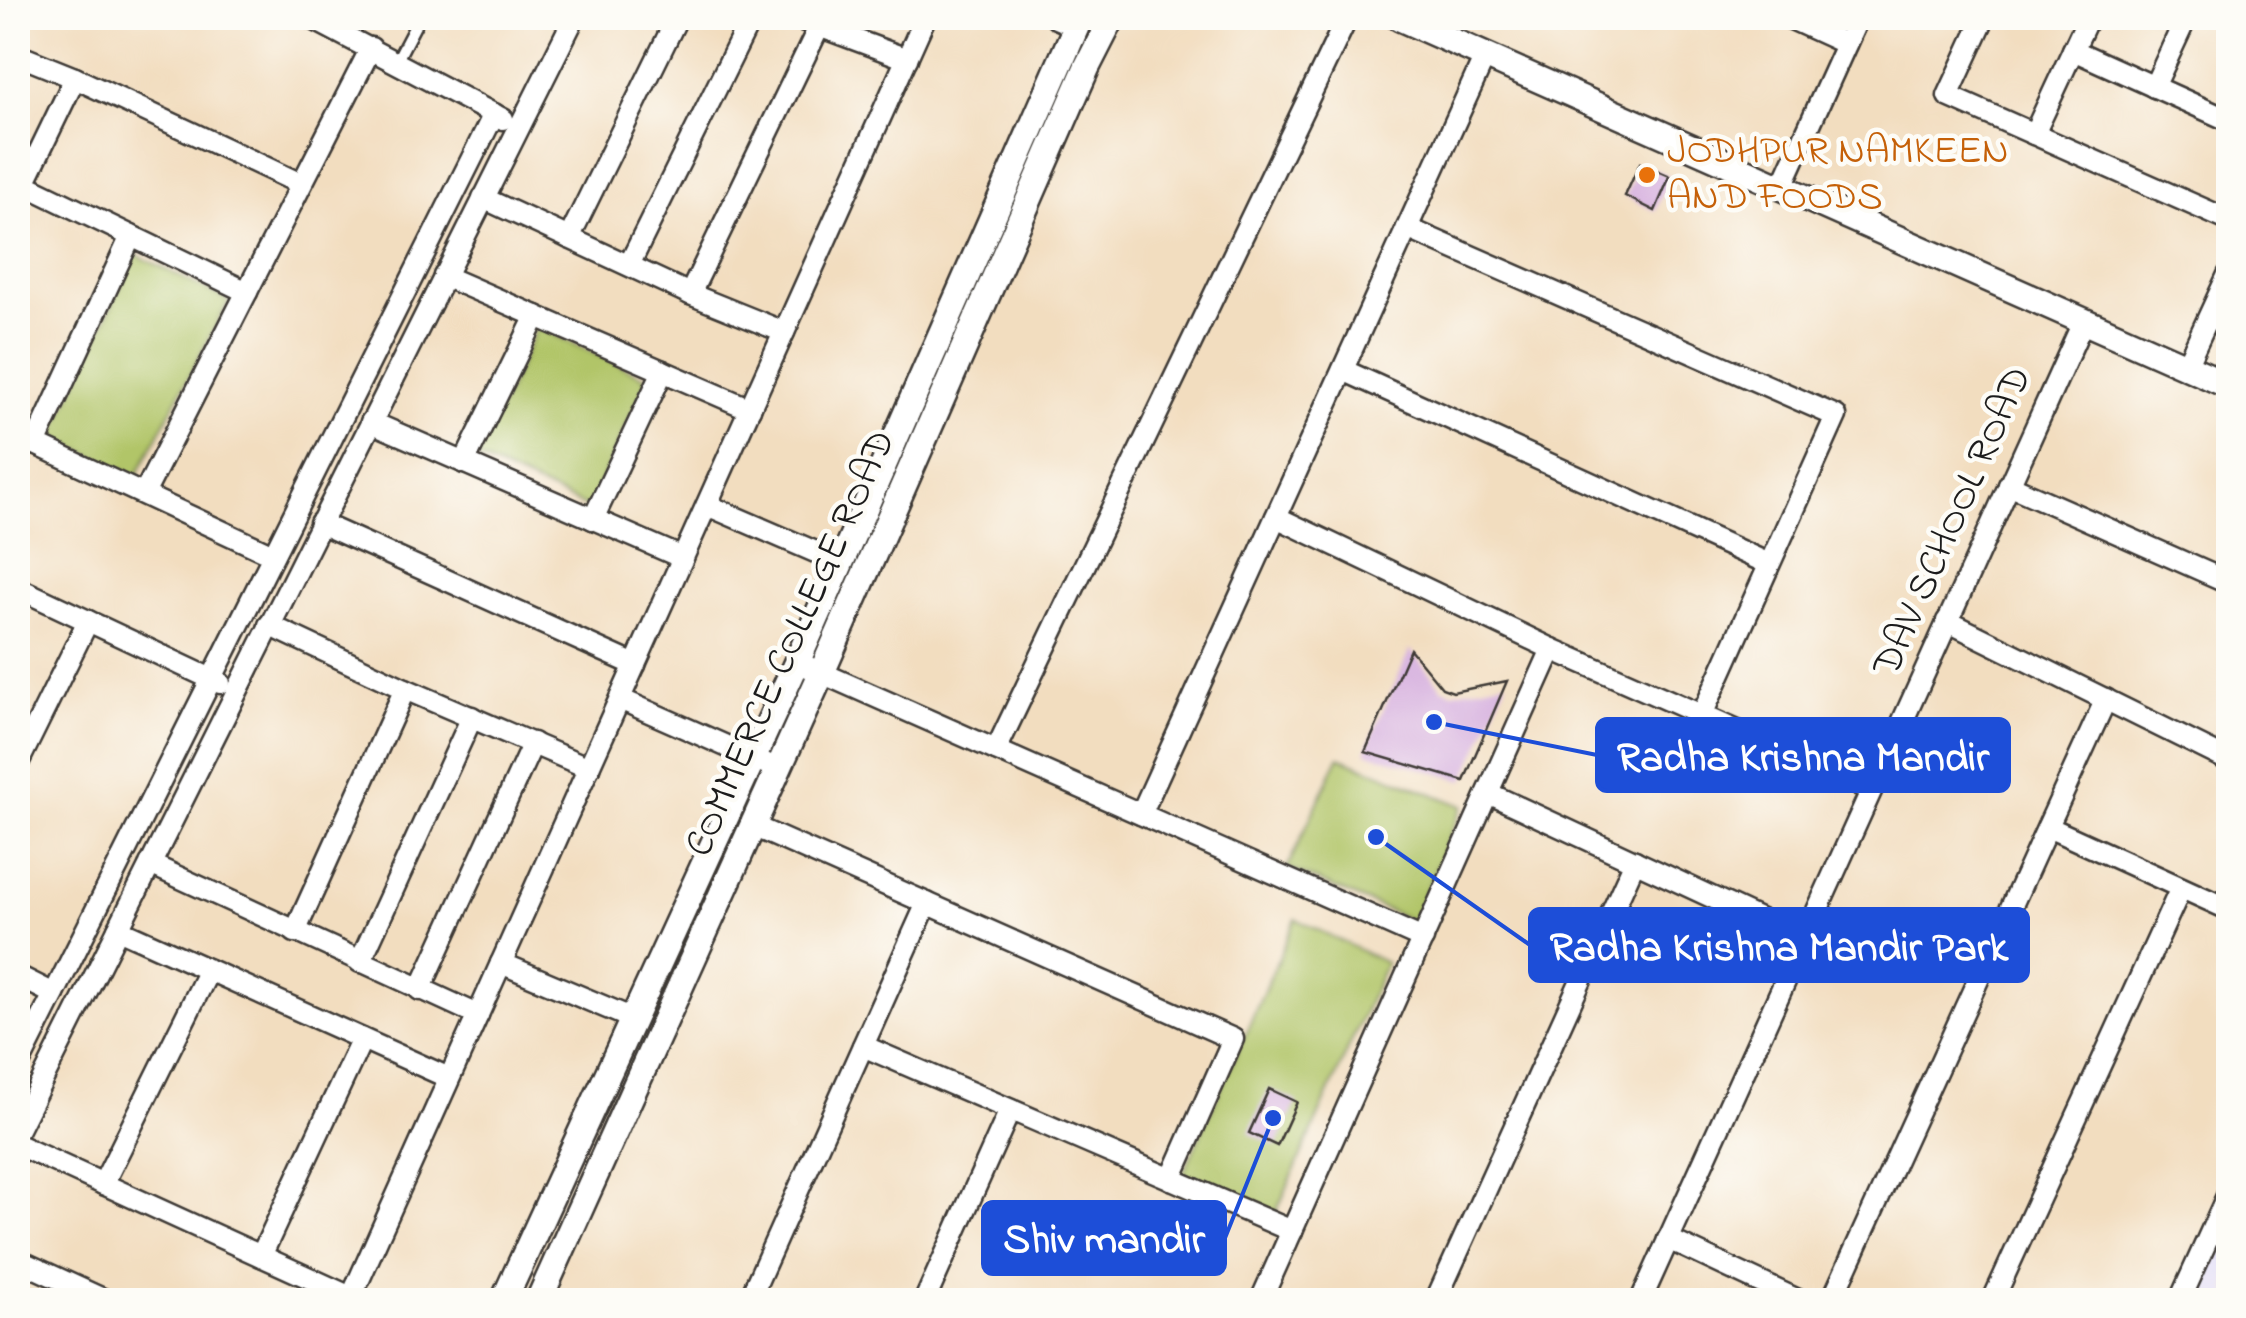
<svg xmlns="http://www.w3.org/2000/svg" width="2246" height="1318" viewBox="0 0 2246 1318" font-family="'Indie Flower',sans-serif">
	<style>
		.built { fill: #dbd6f7 }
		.green { fill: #b1c568; stroke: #667042; stroke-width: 2.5 }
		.building { fill: #d5aede }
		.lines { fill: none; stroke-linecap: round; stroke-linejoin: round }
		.service-casing { stroke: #3c3934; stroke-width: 15 }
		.minor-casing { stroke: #3c3934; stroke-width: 25 }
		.tertiary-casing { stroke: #3c3934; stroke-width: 30 }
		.service { stroke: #fff; stroke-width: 10 }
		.minor { stroke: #fff; stroke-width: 20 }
		.tertiary { stroke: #fff; stroke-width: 25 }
		.food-dot { fill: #e8710a; stroke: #fdfcf7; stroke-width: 4 }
		.labels { text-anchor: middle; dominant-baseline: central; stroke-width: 9; stroke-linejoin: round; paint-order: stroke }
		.food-label { font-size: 40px; fill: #c56008; stroke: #fdfcf7; text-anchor: start }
		.street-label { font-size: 40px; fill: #1c1c1c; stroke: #fdfcf7 }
		.leader { fill: none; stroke: #1d4ed8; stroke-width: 4 }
		.callout-dot { fill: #1d4ed8; stroke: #fdfcf7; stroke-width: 4 }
		.callout { fill: #1d4ed8; stroke: #1d4ed8; stroke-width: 4 }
		.callout-label { font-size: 42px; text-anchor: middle; font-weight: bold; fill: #fff }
	</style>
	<rect width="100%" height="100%" fill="#fdfcf7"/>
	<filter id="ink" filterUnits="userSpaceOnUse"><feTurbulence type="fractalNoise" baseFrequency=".01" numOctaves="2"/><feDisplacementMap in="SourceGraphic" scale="20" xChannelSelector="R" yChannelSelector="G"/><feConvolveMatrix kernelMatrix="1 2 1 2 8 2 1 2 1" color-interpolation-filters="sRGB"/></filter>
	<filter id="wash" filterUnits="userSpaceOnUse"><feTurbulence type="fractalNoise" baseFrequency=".0048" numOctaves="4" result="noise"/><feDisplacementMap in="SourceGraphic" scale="40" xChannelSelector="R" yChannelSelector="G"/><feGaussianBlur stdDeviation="2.25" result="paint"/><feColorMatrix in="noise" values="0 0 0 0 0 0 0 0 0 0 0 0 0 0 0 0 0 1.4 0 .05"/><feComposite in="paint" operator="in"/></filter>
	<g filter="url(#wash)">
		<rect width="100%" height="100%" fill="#f2ddbf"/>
		<path class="built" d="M2228,1230V1300H2195Z"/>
		<g class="green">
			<path d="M135,254L229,301L136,477L52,437Z"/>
			<path d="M537,327L648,378L589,508L477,458Z"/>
			<path d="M1339,757L1463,806L1413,921L1287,868Z"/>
			<path d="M1296,919L1386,963L1275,1215L1183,1174Z"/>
		</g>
		<g id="blocks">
			<g class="building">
				<path d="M1640,163L1670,176L1655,211L1625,196Z"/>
				<path d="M1410,649L1442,688L1453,692L1507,681L1464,781L1365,752Z"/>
				<path d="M1269,1089L1297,1102L1277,1146L1249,1133Z"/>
			</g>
		</g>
	</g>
	<g filter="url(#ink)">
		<use href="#blocks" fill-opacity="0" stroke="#3c3934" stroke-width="2.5"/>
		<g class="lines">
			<defs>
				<path id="service" d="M396,62L419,18"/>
				<g id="minor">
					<path d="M311,18L503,119"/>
					<path d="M797,18L907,59"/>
					<path d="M1056,18L1077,27"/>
					<path d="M1789,18L1846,44"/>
					<path d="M1984,18L1948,96L2228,220"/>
					<path d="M2073,50L2228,120"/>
					<path d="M18,55L75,78L301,184"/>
					<path d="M2154,87L2186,18"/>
					<path d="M2034,134L2088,18"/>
					<path d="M24,184L247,292"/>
					<path d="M1782,186L1858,18"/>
					<path d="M18,196L75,78"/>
					<path d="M483,198L690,294L784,332"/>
					<path d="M1407,228L1836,416L1702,715"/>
					<path d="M569,238L677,18"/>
					<path d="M629,265L751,18"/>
					<path d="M444,276L750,409"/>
					<path d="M690,294L819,27"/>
					<path d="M2186,366L2228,275"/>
					<path d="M1343,370L1769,564"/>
					<path d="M371,422L683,558"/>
					<path d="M18,436L273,555"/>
					<path d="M35,444L131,236"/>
					<path d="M464,463L536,316"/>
					<path d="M2009,485L2228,582"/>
					<path d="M144,494L371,48"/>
					<path d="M707,505L841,563"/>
					<path d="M1276,517L1552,649L1871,790"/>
					<path d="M593,519L663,371"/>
					<path d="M320,523L635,665"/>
					<path d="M18,588L220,683"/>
					<path d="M1947,621L2228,760"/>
					<path d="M269,625L405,689L589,768"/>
					<path d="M797,662L1423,939"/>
					<path d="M620,699L778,769"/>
					<path d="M996,750L1347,18"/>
					<path d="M18,763L88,621"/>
					<path d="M1488,793L1804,940"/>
					<path d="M1141,814L1486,54"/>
					<path d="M753,826L1233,1039L1171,1179"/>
					<path d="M2048,827L2228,909"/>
					<path d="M150,864L478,1015"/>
					<path d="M118,929L449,1078"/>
					<path d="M295,932L405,689"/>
					<path d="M360,962L472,717"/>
					<path d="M501,963L631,1018"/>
					<path d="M18,976L54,994"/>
					<path d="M420,990L533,743"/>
					<path d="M863,1046L1292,1231"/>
					<path d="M18,1066L494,114"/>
					<path d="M18,1129L574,18"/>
					<path d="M18,1145L351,1297"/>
					<path d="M103,1184L209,970"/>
					<path d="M1668,1239L1798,1300"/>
					<path d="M261,1256L362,1039"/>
					<path d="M18,1260L105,1300"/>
					<path d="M350,1300L925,18"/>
					<path d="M749,1300L927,903"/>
					<path d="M925,1300L1010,1110"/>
					<path d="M1261,1300L1552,649"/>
					<path d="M1436,1300L1635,861"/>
					<path d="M1641,1300L2084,320"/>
					<path d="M1832,1300L2106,699"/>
					<path d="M1993,1300L2181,888"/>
					<path d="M2180,1300L2228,1194"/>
				</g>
				<g id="tertiary">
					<path d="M1400,18L2228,385"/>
					<path d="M504,1300L797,662L1080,18"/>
					<path d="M539,1300L822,672L1087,67L1112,18"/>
				</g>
			</defs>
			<use href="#service" class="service-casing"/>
			<use href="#minor" class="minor-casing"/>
			<use href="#tertiary" class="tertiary-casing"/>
			<use href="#service" class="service"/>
			<use href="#minor" class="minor"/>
			<use href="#tertiary" class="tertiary"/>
		</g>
	</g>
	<circle class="food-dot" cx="1647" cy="175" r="10"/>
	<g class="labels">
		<g class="food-label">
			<text x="1667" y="152">JODHPUR NAMKEEN<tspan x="1667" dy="46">AND FOODS</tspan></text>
		</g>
		<g class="street-label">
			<text transform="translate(1954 522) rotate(-66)">DAV SCHOOL ROAD</text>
			<text transform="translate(792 644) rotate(-66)">COMMERCE COLLEGE ROAD</text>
		</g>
	</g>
	<path class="leader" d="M1434 722L1597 755M1376 837L1530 945M1273 1118L1225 1238"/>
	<g class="callout-dot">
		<circle cx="1434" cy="722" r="10"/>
		<circle cx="1376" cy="837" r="10"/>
		<circle cx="1273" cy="1118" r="10"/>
	</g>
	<g class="callout">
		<rect x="1597" y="719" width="412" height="72" rx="10"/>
		<rect x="1530" y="909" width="498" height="72" rx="10"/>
		<rect x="983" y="1202" width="242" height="72" rx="10"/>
	</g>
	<g class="callout-label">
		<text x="1803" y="770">Radha Krishna Mandir</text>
		<text x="1779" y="960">Radha Krishna Mandir Park</text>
		<text x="1104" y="1252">Shiv mandir</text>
	</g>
	<rect width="2246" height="1318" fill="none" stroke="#fdfcf7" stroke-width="60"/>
</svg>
